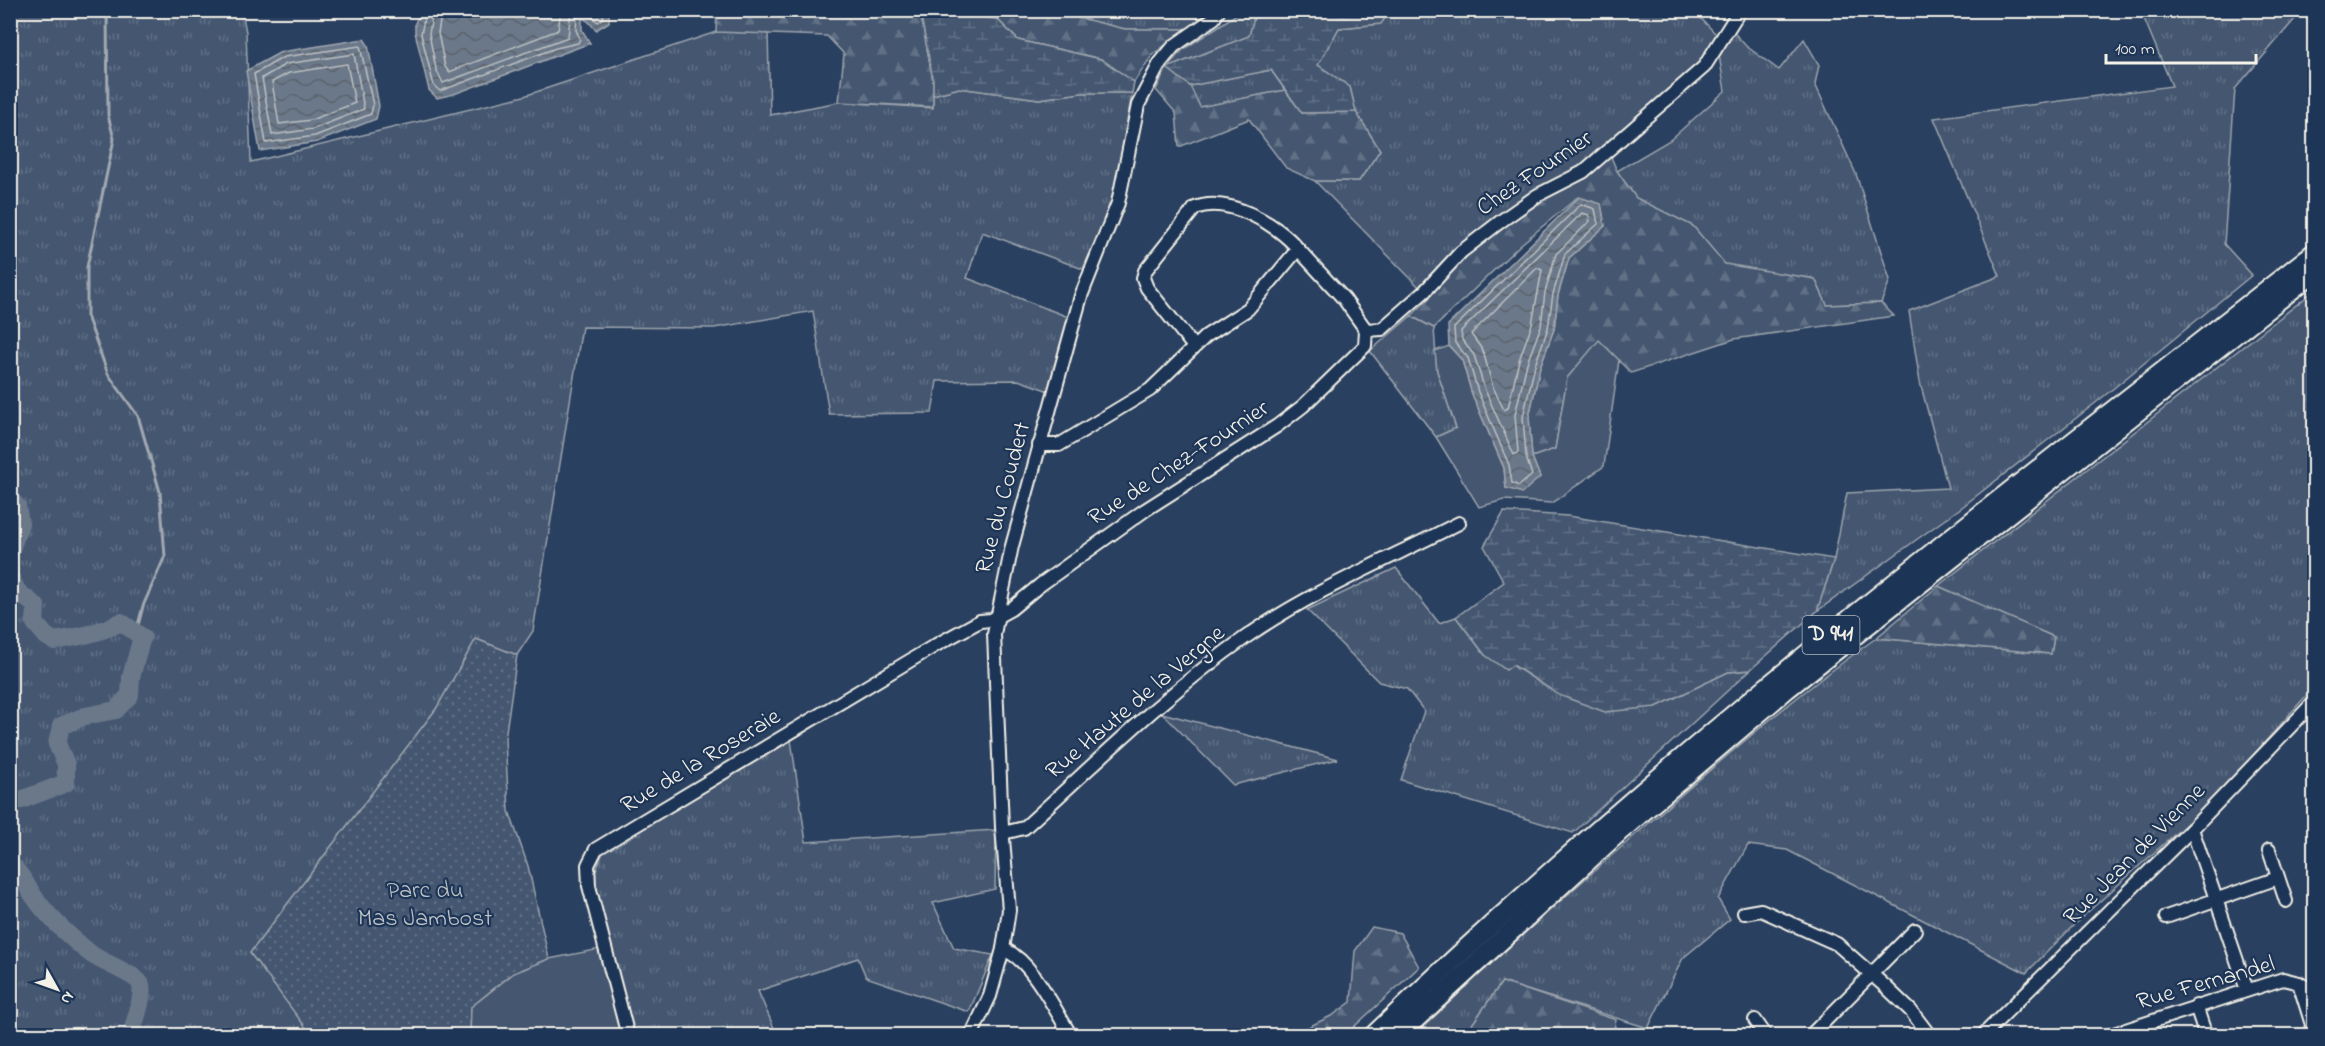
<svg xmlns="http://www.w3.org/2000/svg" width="2325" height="1046" viewBox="0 0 2325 1046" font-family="'Indie Flower',sans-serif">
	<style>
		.grass { fill: url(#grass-tufts); stroke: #9ca4ac; stroke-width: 1.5 }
		.forest { fill: url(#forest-firs); stroke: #9ca4ac; stroke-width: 1.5 }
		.wetland { fill: url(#wetland-marsh); stroke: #9ca4ac; stroke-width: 1.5 }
		.park { fill: url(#park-dots); stroke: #9ca4ac; stroke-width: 1.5 }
		.garden { fill: #445771; stroke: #9ca4ac; stroke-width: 1.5 }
		.water { fill: url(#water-waves); stroke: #a1a8b0; stroke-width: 1.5 }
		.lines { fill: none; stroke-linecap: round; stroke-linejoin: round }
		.shore { stroke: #bdc1c2; stroke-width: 1.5 }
		.stream { stroke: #a1a8b0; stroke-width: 3 }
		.river { stroke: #6a788a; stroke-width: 18 }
		.minor-casing { stroke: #f4f1e8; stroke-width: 16 }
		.highway-casing { stroke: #f4f1e8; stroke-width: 22 }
		.minor { stroke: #1d3557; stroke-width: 12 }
		.highway { stroke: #1d3557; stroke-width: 18 }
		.labels { text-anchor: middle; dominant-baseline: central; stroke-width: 4.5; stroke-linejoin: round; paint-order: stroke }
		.shield { fill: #1d3557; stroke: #b4b9bc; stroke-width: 1.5 }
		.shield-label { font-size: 22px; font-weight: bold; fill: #f4f1e8 }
		.street-label { font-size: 24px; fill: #f4f1e8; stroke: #1d3557 }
		.park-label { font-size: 24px; fill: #bfc3c4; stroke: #1d3557 }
	</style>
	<defs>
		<pattern id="grass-tufts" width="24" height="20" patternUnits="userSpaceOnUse" patternTransform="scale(1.5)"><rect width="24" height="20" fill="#445771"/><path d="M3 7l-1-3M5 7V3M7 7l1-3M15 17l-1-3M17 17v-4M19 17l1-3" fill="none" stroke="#607085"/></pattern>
		<pattern id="forest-firs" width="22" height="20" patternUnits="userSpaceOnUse" patternTransform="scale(1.5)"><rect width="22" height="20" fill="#445771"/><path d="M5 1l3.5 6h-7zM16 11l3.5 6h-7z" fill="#607085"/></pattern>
		<pattern id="wetland-marsh" width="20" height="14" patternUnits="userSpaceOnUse" patternTransform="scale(1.5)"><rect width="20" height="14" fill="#445771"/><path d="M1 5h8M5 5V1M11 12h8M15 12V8" fill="none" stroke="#607085"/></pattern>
		<pattern id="park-dots" width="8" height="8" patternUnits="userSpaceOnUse" patternTransform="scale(1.5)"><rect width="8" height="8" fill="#445771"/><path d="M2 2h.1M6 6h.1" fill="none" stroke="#607085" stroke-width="1.8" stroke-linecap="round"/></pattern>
		<pattern id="water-waves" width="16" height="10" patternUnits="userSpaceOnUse" patternTransform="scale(1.5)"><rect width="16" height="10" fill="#6a788a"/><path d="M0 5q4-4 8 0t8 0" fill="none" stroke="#5b626b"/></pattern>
	</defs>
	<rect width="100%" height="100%" fill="#2a4060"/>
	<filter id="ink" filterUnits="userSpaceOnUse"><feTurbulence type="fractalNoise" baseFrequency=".0167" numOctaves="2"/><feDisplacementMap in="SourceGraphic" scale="12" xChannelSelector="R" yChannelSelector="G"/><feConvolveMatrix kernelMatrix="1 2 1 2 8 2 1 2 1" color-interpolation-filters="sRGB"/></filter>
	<g filter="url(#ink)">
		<g class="grass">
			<path d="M10,11H242L246,32L251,162L524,96L716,32L768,33L770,115L839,102L933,108V95L959,88L1039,99L1081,93H1132L1114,196L1083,269L982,232L967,278L1071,318L1049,391L1018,380L937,381L932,413L829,414L813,311L714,328L582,327L533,631L517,655L476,639L436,709L250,953L312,1035H11Z"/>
			<path d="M929,11H1015L997,19Z"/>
			<path d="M1047,11H1210L1188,29H1125Z"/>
			<path d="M1238,11H1259L1255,14L1249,36L1167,68L1181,51L1237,14Z"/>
			<path d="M1390,11H1694L1715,33L1718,47L1728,26L1746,46L1779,70L1804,39L1819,65L1815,84L1856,174L1890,280L1881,303L1827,305L1815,279L1725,265L1693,226L1636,198L1617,171L1670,140L1725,91L1718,49L1583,172L1461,252L1453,250L1419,287L1315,181H1359L1380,150L1356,112L1350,87L1318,65L1339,28L1380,24Z"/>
			<path d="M2141,11H2314V28L2301,12L2235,89L2224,244L2252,275L2098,401L1962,507L1817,611L1834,559L1847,493L1948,488L1920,382L1909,311L2000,276L1934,118L2172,86Z"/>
			<path d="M1271,70L1285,90L1200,107L1190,86Z"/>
			<path d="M2314,291V687L2214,799L2080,919L2026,973L1787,850L1748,845L1718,899L1730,919L1683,958L1648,1028L1502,982L1471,1026L1459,1035L1414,1036C1493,960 1574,888 1657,816C1728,754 1799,693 1876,638L2051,654L2054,637L1938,586Z"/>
			<path d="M1411,316L1434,328L1437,371L1456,428L1436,437L1370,351Z"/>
			<path d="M1396,568L1439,623L1456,617L1485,655L1512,665L1559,695L1656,707L1728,672L1750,670L1573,833L1401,780L1424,711L1407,689L1379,682L1307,610Z"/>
			<path d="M1162,713L1338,759L1233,785Z"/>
			<path d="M791,740L806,842L996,830L995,889L933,903L954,948L993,955L969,1012L866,977L858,958L758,991L777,1035H634L593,878L603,852Z"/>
		</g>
		<g class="forest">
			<path d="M1047,10L1125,29H1188L1153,54L1134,82L1101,59L1018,40L997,19L1015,11Z"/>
			<path d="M717,11H920L933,80V107L839,102L844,54L827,36L716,32Z"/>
			<path d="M1167,68L1190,86L1200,107L1285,90L1302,113L1356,112L1380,150L1359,181H1315L1286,168L1249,119L1179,147L1176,113L1156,90Z"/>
			<path d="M1608,150L1617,171L1636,198L1693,226L1725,264L1815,279L1827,305L1881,303L1894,316L1734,339L1631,373L1599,341L1567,378L1555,449L1532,457L1529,417L1540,367L1554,329L1558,295L1569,258L1605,226L1601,204L1578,197L1520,245L1434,328L1411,316L1430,298L1425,291L1461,252Z"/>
			<path d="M1938,586L2054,637L2051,654L1876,638Z"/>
			<path d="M1372,927L1400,933L1419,967L1345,1035H1292L1333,1015L1351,1002L1355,951Z"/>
			<path d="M1502,982L1616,1020L1613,1035H1477L1471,1026Z"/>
		</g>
		<g class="wetland">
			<path d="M920,11L997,19L1018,40L1101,59L1134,82L1132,93H1081L1039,99L959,88L933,95V80Z"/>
			<path d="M1259,11H1390L1381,24L1339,28L1318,65L1350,87L1356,112L1302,113L1271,70L1190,86L1167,68L1249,36L1255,14Z"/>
			<path d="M1504,512L1568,516L1834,559L1817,611L1750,670L1728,672L1656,707L1605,712L1559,695L1513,665L1506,670L1485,655L1456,617L1504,582L1484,546Z"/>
		</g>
		<path class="park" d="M476,639L517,655L505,739L509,811L528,866L549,959L512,974L471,1007L470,1035L312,1036L250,953L436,709Z"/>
		<g class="garden">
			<path d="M1599,340L1619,360L1604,466L1552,503L1504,500L1479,507L1436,437L1456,428L1437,371L1435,351L1449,346L1462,360L1472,394L1504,468L1506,488L1540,477L1532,457L1555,449L1567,378Z"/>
			<path d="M600,949L624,1035L470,1036L471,1007L514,973L549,959Z"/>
		</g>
		<g class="water">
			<path d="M609,10V22L596,30L588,21L582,18V30L590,43L454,94L437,98L429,90L415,32V23L421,11Z"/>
			<path d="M364,39L368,45L379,106L376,119L317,142L260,151L246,71L281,52Z"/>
			<path d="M1579,197L1601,204L1605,226L1569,258L1558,295L1554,329L1540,367L1529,417L1532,457L1540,477L1522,493L1506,488L1504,468L1472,394L1462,360L1449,346L1448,325Z"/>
		</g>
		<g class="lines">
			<g class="shore">
				<path d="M426,10L421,34L434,86L440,91L556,48L578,43L580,39L576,30L577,15L587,13L598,22L603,18V10"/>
				<path d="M433,10L429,34L436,69L443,83L568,37L571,10"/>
				<path d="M442,10L438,33L445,67L449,72L558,30L561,10"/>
				<path d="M360,46L373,105L371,114L315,136L266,143L254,74L284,57Z"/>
				<path d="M354,54L364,109L313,129L272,135L262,78L286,64Z"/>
				<path d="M347,64L355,103L311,120L279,124L272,82L289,73Z"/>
				<path d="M1581,204L1595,209L1598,224L1565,254L1553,294L1548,328L1535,365L1523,417L1526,457L1532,475L1519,486L1512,483L1509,465L1478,392L1468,358L1455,343L1454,328Z"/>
				<path d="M1582,213L1589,215L1590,221L1556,254L1545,292L1541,326L1527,363L1515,415L1518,452L1514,455L1485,390L1474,355L1462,340L1461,331Z"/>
				<path d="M1537,268L1542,270L1532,324L1519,360L1508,408L1504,410L1493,387L1483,351L1471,334Z"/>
			</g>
			<path class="stream" d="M107,10L108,115L114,139L87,267V316L108,374L138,416L160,492L165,556L143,606L136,633"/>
			<g class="river">
				<path d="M10,500L17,506L20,524L10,552"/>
				<path d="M10,576L17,591L36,606L35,623L46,636L54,641C78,637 100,633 121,622L142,637L131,677L130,695L116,710L85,716L61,726L57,744L66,764V783L21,800H10"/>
				<path d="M10,864C22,874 26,886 35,898C49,918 71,938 91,954C101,962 138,975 141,985C144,999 134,1022 131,1036"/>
			</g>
			<defs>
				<g id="minor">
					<path d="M1366,330L1382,329L1425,291L1461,252L1501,221L1538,195L1583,172L1704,67L1740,10"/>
					<path d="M1194,347L1147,288L1143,278L1145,271L1195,208C1227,195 1278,224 1298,249"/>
					<path d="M1039,445H1059L1150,390L1206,336L1248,309L1298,249L1344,299L1366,330"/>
					<path d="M2192,829L2247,990"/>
					<path d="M1003,833L1024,828C1096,763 1166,693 1246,637C1310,592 1389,559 1459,523"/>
					<path d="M2269,850L2286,901"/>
					<path d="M1744,913L1761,910L1837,944L1886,987L1911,1011L1930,1036"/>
					<path d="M2166,917L2278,878"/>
					<path d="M1003,949C1031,959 1055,1010 1071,1036"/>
					<path d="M2299,983L2314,1031"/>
					<path d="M2196,1006L2206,1036"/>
					<path d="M1755,1020L1766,1036"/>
					<path d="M628,1036L589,886L588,865L596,849L936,645L980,621L991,620L1011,609L1040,585L1145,510L1277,426L1303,406L1365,346L1366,330"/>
					<path d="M971,1036L990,996L1003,949L1009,910L1002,827L994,634L1012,546L1081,296L1118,203L1138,105L1160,63L1174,46L1214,18L1219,10"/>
					<path d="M1810,1036L1915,930"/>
					<path d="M1982,1036L2192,829L2314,702"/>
					<path d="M2107,1036L2283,979L2299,983L2314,992"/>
				</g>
				<g id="highway">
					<path d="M1373,1036C1667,752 1993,505 2314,253"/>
					<path d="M1397,1036L1618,833L1788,688L2314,272"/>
				</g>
			</defs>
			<use href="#minor" class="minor-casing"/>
			<use href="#highway" class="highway-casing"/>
			<use href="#minor" class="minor"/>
			<use href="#highway" class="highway"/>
		</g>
	</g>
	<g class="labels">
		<rect class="shield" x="1802.5" y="616" width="57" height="38" rx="4.5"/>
		<g class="shield-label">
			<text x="1831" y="635">D 941</text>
		</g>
		<g class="street-label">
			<text transform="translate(1535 174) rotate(-34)">Chez Fournier</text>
			<text transform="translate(1179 464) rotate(-33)">Rue de Chez-Fournier</text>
			<text transform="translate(1004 498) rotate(-75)">Rue du Coudert</text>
			<text transform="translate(1136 703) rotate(-40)">Rue Haute de la Vergne</text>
			<text transform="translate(701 762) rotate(-31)">Rue de la Roseraie</text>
			<text transform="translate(2135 855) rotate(-45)">Rue Jean de Vienne</text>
			<text transform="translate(2206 984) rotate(-16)">Rue Fernandel</text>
		</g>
		<g class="park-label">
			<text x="425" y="891">Parc du<tspan x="425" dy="28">Mas Jambost</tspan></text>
		</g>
	</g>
	<rect width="2325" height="1046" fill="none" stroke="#1d3557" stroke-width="36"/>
	<rect x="18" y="18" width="2289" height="1010" fill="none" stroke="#f4f1e8" stroke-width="2" filter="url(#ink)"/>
	<g transform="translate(57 989) rotate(130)" stroke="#1d3557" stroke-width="4.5" paint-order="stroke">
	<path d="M0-4.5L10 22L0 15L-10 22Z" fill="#f4f1e8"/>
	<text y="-9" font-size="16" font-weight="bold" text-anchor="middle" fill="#f4f1e8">N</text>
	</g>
	<path d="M2106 54v9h150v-9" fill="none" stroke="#f4f1e8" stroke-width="3"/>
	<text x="2115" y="54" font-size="18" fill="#f4f1e8" stroke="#1d3557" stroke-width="4.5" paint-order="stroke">100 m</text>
</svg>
